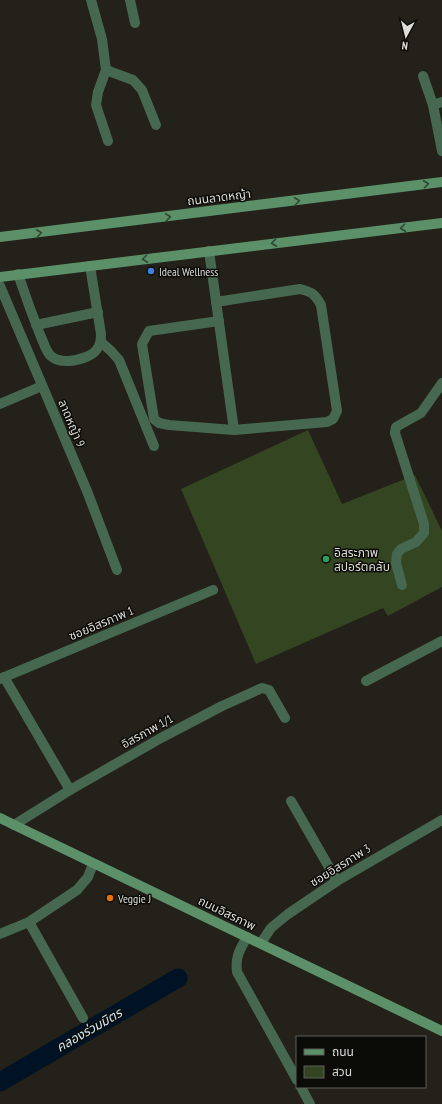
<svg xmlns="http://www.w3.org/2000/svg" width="442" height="1104" viewBox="0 0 442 1104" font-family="'PT Sans Narrow','Noto Sans Thai',sans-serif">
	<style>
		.green { fill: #344522 }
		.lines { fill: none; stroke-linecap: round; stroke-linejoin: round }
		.canal { stroke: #001324; stroke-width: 19 }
		.service { stroke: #476850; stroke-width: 10 }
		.minor { stroke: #476850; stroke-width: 10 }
		.secondary { stroke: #5b9069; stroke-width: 10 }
		.oneway { stroke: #2f4733 }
		.shop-dot { fill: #3f7fe0; stroke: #0b0b07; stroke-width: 1.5 }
		.leisure-dot { fill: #2e9e5b; stroke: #0b0b07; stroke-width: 1.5 }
		.food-dot { fill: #e8710a; stroke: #0b0b07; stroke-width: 1.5 }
		.labels { text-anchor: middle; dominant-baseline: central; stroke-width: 3; stroke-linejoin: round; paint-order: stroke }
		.street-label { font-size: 12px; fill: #deddd8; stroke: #0b0b07 }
		.poi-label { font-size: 12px; fill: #deddd8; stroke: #0b0b07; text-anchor: start }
		.water-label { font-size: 13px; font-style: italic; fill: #cfe8fa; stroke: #0b0b07 }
	</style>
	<rect width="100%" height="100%" fill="#232119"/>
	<path class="green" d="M308,430L342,504L415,475L442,531V587L388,616L383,608L256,664L181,489Z"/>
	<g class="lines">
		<path class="canal" d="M0,1082L178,978"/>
		<g class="service">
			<path d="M91,0L102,39L106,70L98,92L96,105L108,141"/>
			<path d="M106,70L133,80L142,90L156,125"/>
			<path d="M209,251L234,430"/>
			<path d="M18,274C25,295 33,317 41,337C44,343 46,352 51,356C60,364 76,361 86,357C97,353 101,346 101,334L90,266"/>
			<path d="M216,302L300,289C312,292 315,294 321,305L337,411L333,419L327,422L234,430L169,425L159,423L154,419L142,344L149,331L219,321"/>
			<path d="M36,325L98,312"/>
			<path d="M101,342L111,351L119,360L154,446"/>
			<path d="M395,433L424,524V533L416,542L401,549L397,554L396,563L402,585"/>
		</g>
		<g class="minor">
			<path d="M130,0L135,23"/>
			<path d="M423,76L433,105"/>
			<path d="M442,102L433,105L442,151"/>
			<path d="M0,286L87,491L117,570"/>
			<path d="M0,404L42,386"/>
			<path d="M395,433L396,427L421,413L442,383"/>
			<path d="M4,677L70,790"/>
			<path d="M0,679L213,590"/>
			<path d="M366,681L442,641"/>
			<path d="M291,801L337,881"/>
			<path d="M14,825L70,790L161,738L222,706L262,688L269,690L285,718"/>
			<path d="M29,922L83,1018"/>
			<path d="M0,934L29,922L77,890L88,877L93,864"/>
			<path d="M247,937C240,950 235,956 237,972L297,1080"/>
			<path d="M261,943L271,928L288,914L337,881L442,820"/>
			<path d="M301,1087L310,1104"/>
		</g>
		<g class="secondary">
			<path d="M0,237L442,182"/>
			<path d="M0,277L442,223"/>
			<path d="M0,818C147,890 295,960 442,1031"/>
		</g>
	</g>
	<defs><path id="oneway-chevron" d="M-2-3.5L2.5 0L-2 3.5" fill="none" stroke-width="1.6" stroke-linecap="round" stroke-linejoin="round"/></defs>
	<g class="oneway">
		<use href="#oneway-chevron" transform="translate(426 184) rotate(-7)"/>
		<use href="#oneway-chevron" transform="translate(297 201) rotate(-7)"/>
		<use href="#oneway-chevron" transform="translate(168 217) rotate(-7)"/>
		<use href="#oneway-chevron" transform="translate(403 228) rotate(173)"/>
		<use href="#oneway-chevron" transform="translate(39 233) rotate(-7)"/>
		<use href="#oneway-chevron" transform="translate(274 243) rotate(173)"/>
		<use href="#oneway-chevron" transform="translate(145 259) rotate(173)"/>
	</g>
	<circle class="shop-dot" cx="151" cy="271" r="4"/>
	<circle class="leisure-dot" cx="326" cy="559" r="4"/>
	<circle class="food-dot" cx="110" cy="898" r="4"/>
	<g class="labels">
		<g class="street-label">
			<text transform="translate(219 197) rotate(-7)">ถนนลาดหญ้า</text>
			<text transform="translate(72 423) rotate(67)">ลาดหญ้า 9</text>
			<text transform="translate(101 623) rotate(-23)">ซอยอิสรภาพ 1</text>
			<text transform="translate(147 731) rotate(-29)">อิสรภาพ 1/1</text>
			<text transform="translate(340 865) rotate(-32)">ซอยอิสรภาพ 3</text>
			<text transform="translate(227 913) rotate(26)">ถนนอิสรภาพ</text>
		</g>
		<g class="poi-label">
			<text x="159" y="271">Ideal Wellness</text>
			<text x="334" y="552">อิสระภาพ<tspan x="334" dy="14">สปอร์ตคลับ</tspan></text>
			<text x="118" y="898">Veggie J</text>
		</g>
		<g class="water-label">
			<text transform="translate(89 1030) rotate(-30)">คลองร่วมมิตร</text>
		</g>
	</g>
	<rect x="296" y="1036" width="130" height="52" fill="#0b0b07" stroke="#5f5f5b"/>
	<rect x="304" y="1049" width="20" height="6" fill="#5b9069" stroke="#5f5f5b"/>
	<text x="332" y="1056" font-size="12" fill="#deddd8">ถนน</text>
	<rect x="304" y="1066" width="20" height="12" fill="#344522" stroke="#5f5f5b"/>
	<text x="332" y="1076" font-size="12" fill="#deddd8">สวน</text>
	<g transform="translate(406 36) rotate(187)" stroke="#0b0b07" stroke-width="3" paint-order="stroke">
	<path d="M0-3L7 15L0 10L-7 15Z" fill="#deddd8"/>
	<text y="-6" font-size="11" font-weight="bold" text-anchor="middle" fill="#deddd8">N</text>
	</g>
</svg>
